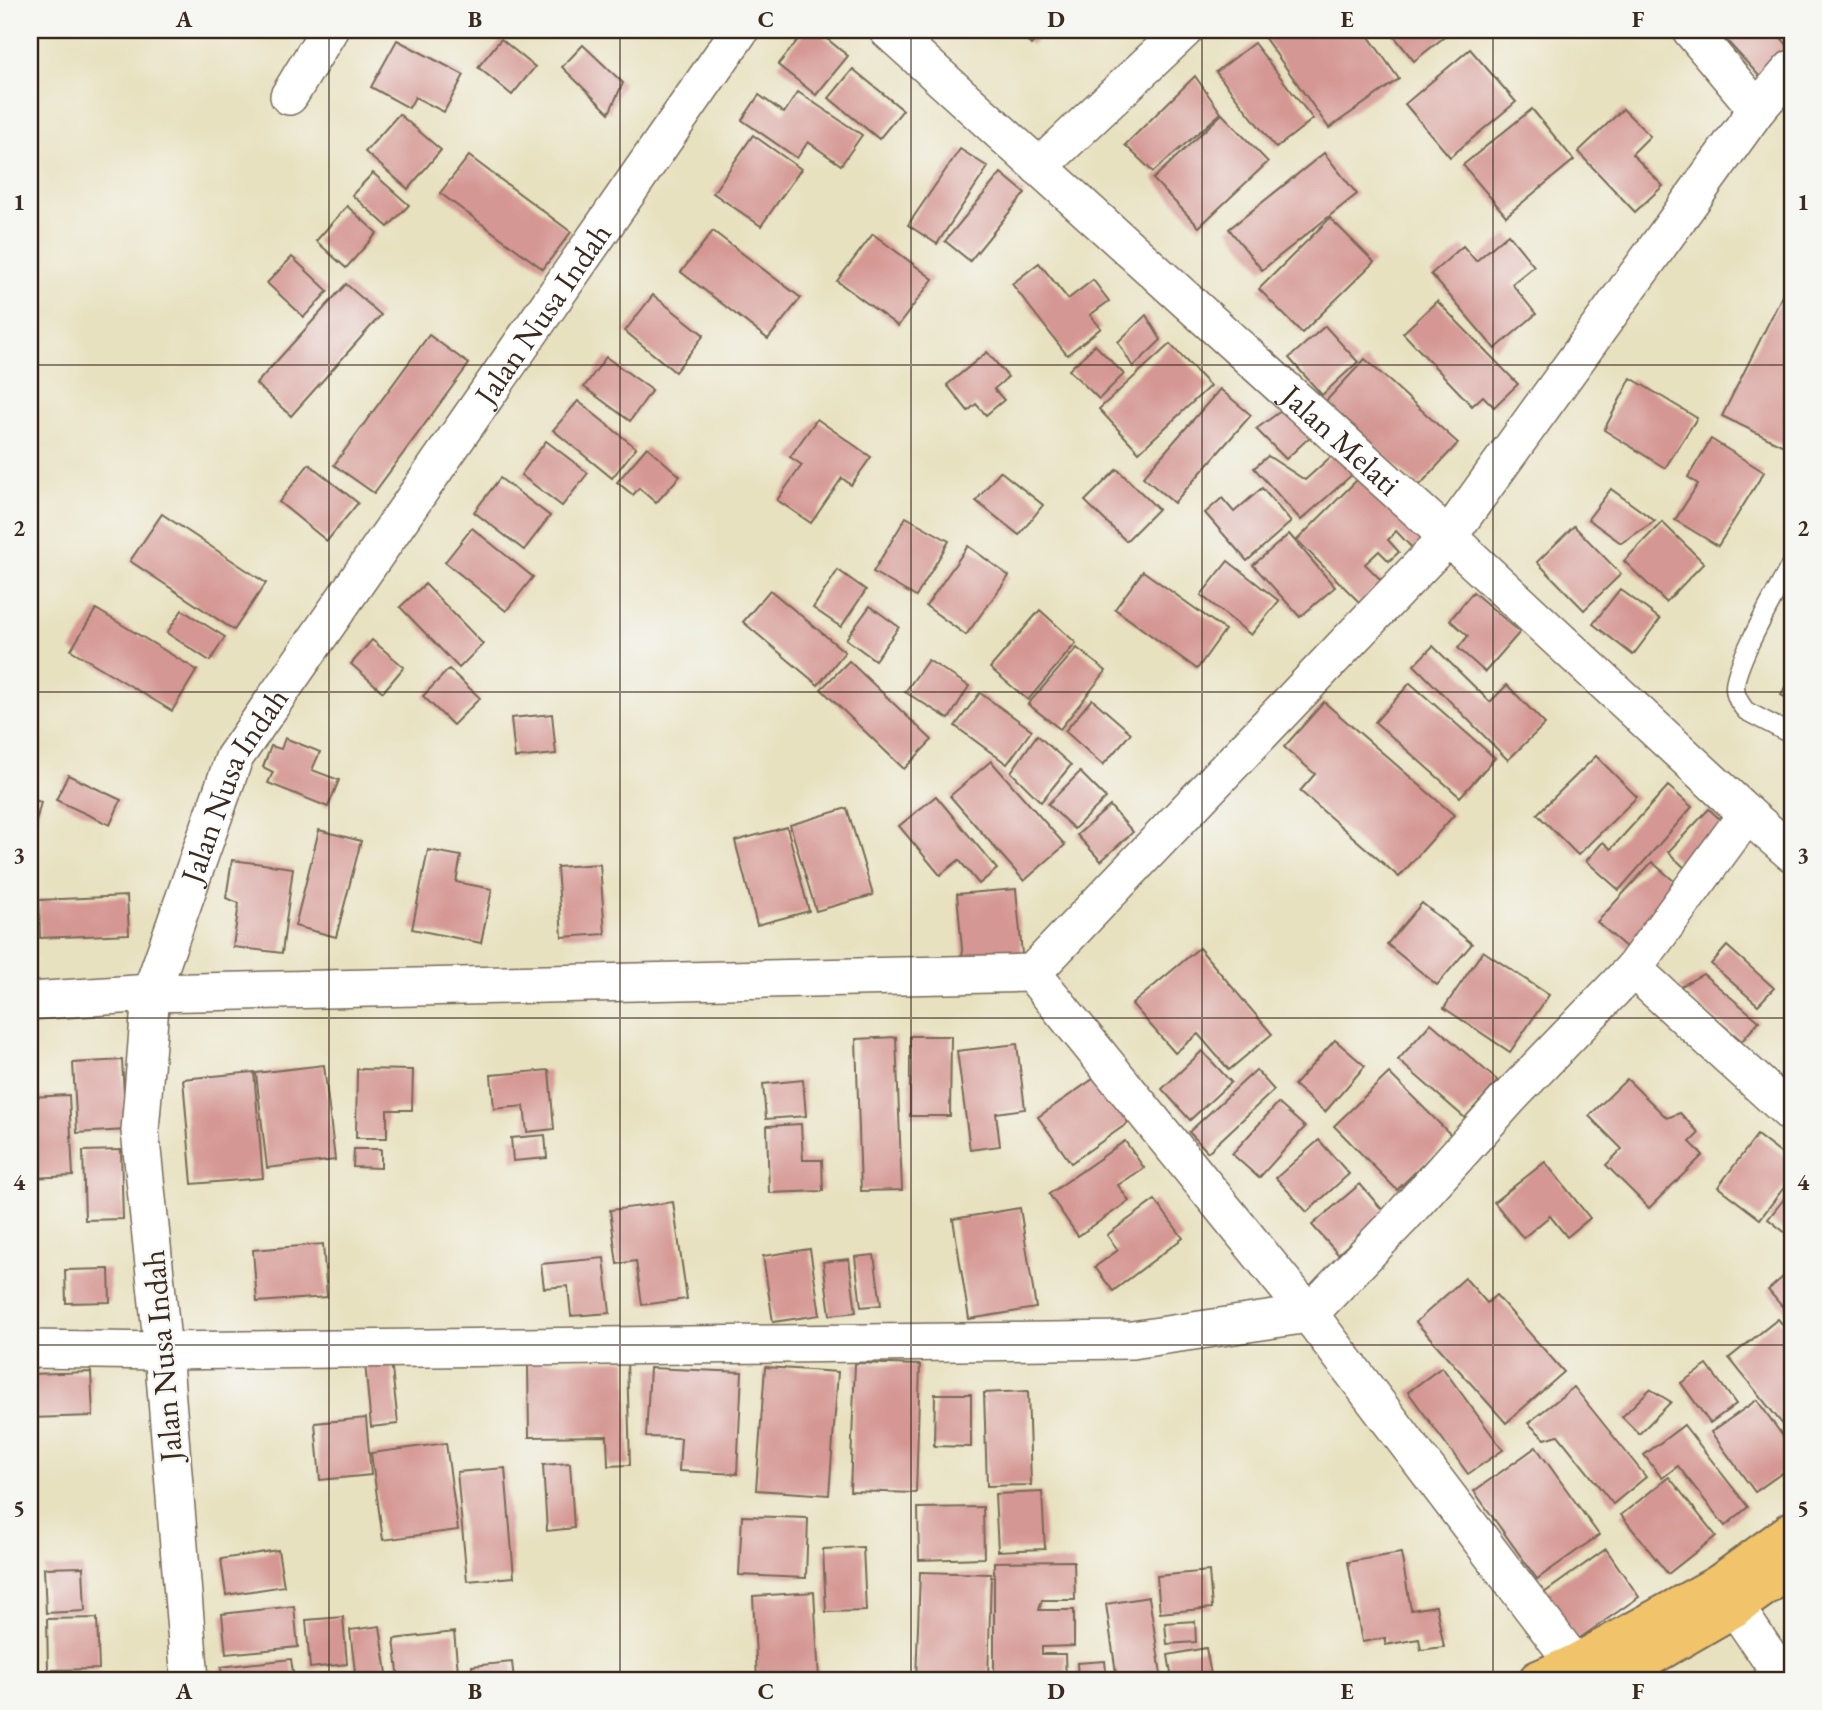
<svg xmlns="http://www.w3.org/2000/svg" width="1822" height="1710" viewBox="0 0 1822 1710" font-family="'EB Garamond',serif">
	<style>
		.lines { fill: none; stroke-linecap: round; stroke-linejoin: round }
		.stream { stroke: #64bce1; stroke-width: 10 }
		.building { fill: #d59793 }
		.service-casing { stroke: #786a57; stroke-width: 21 }
		.minor-casing { stroke: #786a57; stroke-width: 40 }
		.trunk-casing { stroke: #786a57; stroke-width: 42 }
		.service { stroke: #fff; stroke-width: 18 }
		.minor { stroke: #fff; stroke-width: 37 }
		.trunk { stroke: #f1c36a; stroke-width: 38 }
		.grid { fill: none; stroke: #3b2a1e; stroke-width: 2; stroke-opacity: 0.55 }
		.labels { text-anchor: middle; dominant-baseline: central; stroke-width: 5; stroke-linejoin: round; paint-order: stroke }
		.street-label { font-size: 32px; fill: #3b2a1e; stroke: #f6f6f2 }
		.neatline { fill: none; stroke: #3b2a1e; stroke-width: 2.5 }
		.grid-label { font-size: 23px; text-anchor: middle; font-weight: bold; fill: #3b2a1e }
	</style>
	<rect width="100%" height="100%" fill="#f6f6f2"/>
	<filter id="ink" filterUnits="userSpaceOnUse"><feTurbulence type="fractalNoise" baseFrequency=".0143" numOctaves="2"/><feDisplacementMap in="SourceGraphic" scale="14" xChannelSelector="R" yChannelSelector="G"/><feConvolveMatrix kernelMatrix="1 2 1 2 8 2 1 2 1" color-interpolation-filters="sRGB"/></filter>
	<filter id="wash" filterUnits="userSpaceOnUse"><feTurbulence type="fractalNoise" baseFrequency=".00686" numOctaves="4" result="noise"/><feDisplacementMap in="SourceGraphic" scale="28" xChannelSelector="R" yChannelSelector="G"/><feGaussianBlur stdDeviation="1.57" result="paint"/><feColorMatrix in="noise" values="0 0 0 0 0 0 0 0 0 0 0 0 0 0 0 0 0 1.4 0 .05"/><feComposite in="paint" operator="in"/></filter>
	<g filter="url(#wash)">
		<rect width="100%" height="100%" fill="#e8e1c0"/>
		<g class="lines">
			<path class="stream" d="M1758,1680L1792,1653"/>
		</g>
		<g id="blocks">
			<g class="building">
				<path d="M806,30H816L848,56L816,95L778,65Z"/>
				<path d="M1024,30H1045L1031,45L1020,34Z"/>
				<path d="M1259,30H1364L1399,79L1329,128Z"/>
				<path d="M1389,30H1453L1414,61Z"/>
				<path d="M1717,30H1775L1792,51L1762,79Z"/>
				<path d="M501,39L535,67L512,95L478,67Z"/>
				<path d="M397,40L464,75L444,112L415,97L409,108L371,87Z"/>
				<path d="M1254,43L1313,119L1276,148L1216,72Z"/>
				<path d="M583,45L623,83L609,113L562,67Z"/>
				<path d="M1470,49L1516,102L1450,157L1405,104Z"/>
				<path d="M853,69L903,110L879,139L829,98Z"/>
				<path d="M1195,76L1221,113L1153,172L1125,145Z"/>
				<path d="M798,92L862,135L841,165L808,142L797,158L742,120L759,95L784,113Z"/>
				<path d="M1532,109L1574,160L1506,216L1463,165Z"/>
				<path d="M1623,109L1650,136L1632,154L1663,186L1635,212L1578,152Z"/>
				<path d="M399,114L441,150L408,189L365,152Z"/>
				<path d="M1222,114L1268,162L1199,227L1153,179Z"/>
				<path d="M753,135L801,169L761,226L713,193Z"/>
				<path d="M960,149L988,167L937,244L908,225Z"/>
				<path d="M1324,153L1357,194L1262,270L1229,229Z"/>
				<path d="M469,156L571,232L543,269L440,193Z"/>
				<path d="M373,173L409,205L388,227L352,195Z"/>
				<path d="M1001,173L1025,193L970,261L945,241Z"/>
				<path d="M347,206L377,233L346,268L316,241Z"/>
				<path d="M1330,218L1374,262L1302,333L1259,289Z"/>
				<path d="M713,231L801,298L768,339L681,272Z"/>
				<path d="M873,234L933,279L898,326L837,281Z"/>
				<path d="M1508,234L1534,266L1512,284L1536,314L1495,349L1431,274L1463,246L1476,261Z"/>
				<path d="M292,257L328,291L304,317L267,283Z"/>
				<path d="M1039,263L1068,299L1093,280L1109,301L1090,315L1101,328L1067,355L1012,284Z"/>
				<path d="M1792,276V450L1722,416Z"/>
				<path d="M346,284L381,315L291,416L256,384Z"/>
				<path d="M653,295L704,335L675,372L625,331Z"/>
				<path d="M1437,301L1518,384L1494,407L1483,396L1472,406L1403,333Z"/>
				<path d="M1146,315L1161,340L1133,367L1118,342Z"/>
				<path d="M1325,326L1358,362L1322,395L1289,358Z"/>
				<path d="M429,335L469,364L374,493L334,465Z"/>
				<path d="M1170,344L1210,386L1139,452L1099,409Z"/>
				<path d="M1095,345L1124,374L1099,399L1069,370Z"/>
				<path d="M987,352L1008,377L994,389L1004,400L986,415L976,404L968,411L947,385Z"/>
				<path d="M606,357L652,390L630,421L584,387Z"/>
				<path d="M1365,359L1458,443L1419,486L1326,401Z"/>
				<path d="M1631,378L1697,418L1665,468L1604,430Z"/>
				<path d="M1220,389L1251,415L1174,503L1143,477Z"/>
				<path d="M578,401L636,448L612,478L553,430Z"/>
				<path d="M1285,408L1313,434L1286,459L1256,429Z"/>
				<path d="M817,419L871,457L851,485L842,478L811,523L777,500L802,465L790,457Z"/>
				<path d="M1711,439L1764,472L1718,546L1675,520L1698,484L1688,477Z"/>
				<path d="M546,441L588,473L562,506L521,475Z"/>
				<path d="M647,447L680,476L656,503L639,488L633,495L617,482Z"/>
				<path d="M1335,453L1354,473L1301,520L1254,468L1268,456L1305,480Z"/>
				<path d="M309,464L358,503L327,541L279,502Z"/>
				<path d="M1117,469L1158,509L1126,541L1085,501Z"/>
				<path d="M1368,469L1435,531L1415,551L1396,531L1388,540L1399,552L1389,561L1379,551L1365,564L1386,585L1364,607L1297,540Z"/>
				<path d="M1000,471L1043,505L1019,535L976,501Z"/>
				<path d="M500,478L550,516L524,550L474,512Z"/>
				<path d="M1262,488L1291,522L1247,561L1205,513L1222,498L1234,512Z"/>
				<path d="M1611,489L1655,521L1621,543L1588,519Z"/>
				<path d="M162,514L266,583L234,630L130,561Z"/>
				<path d="M906,517L949,541L916,597L873,572Z"/>
				<path d="M1662,522L1704,563L1666,602L1624,561Z"/>
				<path d="M1574,526L1621,574L1584,610L1537,562Z"/>
				<path d="M472,528L533,577L506,611L445,562Z"/>
				<path d="M1289,534L1335,587L1300,617L1253,565Z"/>
				<path d="M968,546L1009,576L966,635L926,606Z"/>
				<path d="M1228,561L1279,601L1251,635L1201,595Z"/>
				<path d="M838,570L866,590L841,627L813,608Z"/>
				<path d="M1143,571L1225,630L1197,669L1115,609Z"/>
				<path d="M425,584L483,644L459,668L400,607Z"/>
				<path d="M1620,589L1660,619L1633,655L1593,624Z"/>
				<path d="M770,590L845,652L818,685L743,622Z"/>
				<path d="M1473,592L1520,632L1485,672L1458,648L1468,636L1450,620Z"/>
				<path d="M870,606L899,627L875,660L846,639Z"/>
				<path d="M96,609L197,670L172,711L71,650Z"/>
				<path d="M182,610L225,637L210,661L167,633Z"/>
				<path d="M1040,610L1076,643L1028,700L990,668Z"/>
				<path d="M372,640L404,667L383,692L351,664Z"/>
				<path d="M1433,646L1490,702L1507,685L1545,724L1508,760L1414,665Z"/>
				<path d="M1077,648L1106,671L1060,729L1028,704Z"/>
				<path d="M928,660L969,686L949,719L905,692Z"/>
				<path d="M849,661L932,740L904,769L821,689Z"/>
				<path d="M449,669L480,698L453,725L423,696Z"/>
				<path d="M1792,673V701L1781,695Z"/>
				<path d="M1410,683L1495,758L1460,797L1375,722Z"/>
				<path d="M980,693L1032,730L1007,764L955,726Z"/>
				<path d="M1092,699L1131,733L1103,765L1065,731Z"/>
				<path d="M1324,702L1454,815L1399,877L1300,791L1315,774L1284,747Z"/>
				<path d="M552,714L556,754L515,758L511,718Z"/>
				<path d="M1037,735L1071,765L1041,802L1011,772Z"/>
				<path d="M285,738L320,752L312,770L339,780L328,807L268,783L273,772L263,767L271,746L281,749Z"/>
				<path d="M1596,756L1637,797L1578,855L1537,814Z"/>
				<path d="M991,761L1065,845L1024,881L950,796Z"/>
				<path d="M1080,772L1106,798L1074,829L1048,804Z"/>
				<path d="M68,775L121,800L110,825L56,800Z"/>
				<path d="M1668,786L1692,807L1619,890L1586,861L1603,842L1611,849Z"/>
				<path d="M936,796L997,869L979,884L959,860L940,875L899,826Z"/>
				<path d="M30,799L41,802L31,841H30Z"/>
				<path d="M1110,806L1133,832L1101,861L1077,835Z"/>
				<path d="M847,808L873,895L816,911L790,825Z"/>
				<path d="M1709,809L1729,828L1688,871L1668,852Z"/>
				<path d="M787,827L809,911L757,925L735,841Z"/>
				<path d="M319,830L361,841L336,937L295,926Z"/>
				<path d="M428,850L461,856L456,882L492,889L481,943L412,929Z"/>
				<path d="M232,860L293,868L282,953L233,947L239,903L226,898Z"/>
				<path d="M1652,862L1682,888L1627,948L1597,922Z"/>
				<path d="M600,864L605,934L562,937L557,867Z"/>
				<path d="M1016,889L1023,965L964,970L957,894Z"/>
				<path d="M127,896L129,934L40,938L39,900Z"/>
				<path d="M1422,903L1472,944L1437,985L1387,944Z"/>
				<path d="M1727,946L1774,988L1758,1005L1711,964Z"/>
				<path d="M1199,948L1272,1034L1229,1070L1198,1034L1175,1053L1132,1004Z"/>
				<path d="M1483,951L1549,995L1510,1052L1444,1008Z"/>
				<path d="M1703,974L1759,1021L1742,1041L1678,988Z"/>
				<path d="M1431,1023L1498,1081L1465,1118L1398,1060Z"/>
				<path d="M910,1036H951L950,1116H910Z"/>
				<path d="M896,1037L902,1190L861,1191L856,1039Z"/>
				<path d="M1335,1040L1365,1066L1325,1112L1294,1085Z"/>
				<path d="M1017,1044L1025,1109L996,1113L1000,1146L970,1150L957,1051Z"/>
				<path d="M1202,1051L1231,1082L1190,1120L1162,1089Z"/>
				<path d="M122,1060L126,1130L77,1133L73,1063Z"/>
				<path d="M324,1065L335,1160L267,1168L256,1073Z"/>
				<path d="M357,1069L413,1070L412,1110H387V1138H356Z"/>
				<path d="M549,1070L554,1129L527,1132L524,1106L494,1109L491,1075Z"/>
				<path d="M1256,1070L1274,1090L1208,1152L1189,1132Z"/>
				<path d="M254,1072L263,1178L192,1184L183,1079Z"/>
				<path d="M1389,1073L1452,1136L1397,1190L1334,1126Z"/>
				<path d="M1096,1077L1128,1123L1071,1163L1038,1117Z"/>
				<path d="M1627,1079L1667,1118L1680,1113L1699,1133L1690,1142L1703,1155L1649,1208L1606,1165L1622,1149L1589,1116Z"/>
				<path d="M803,1080L806,1116L766,1119L763,1084Z"/>
				<path d="M69,1095L73,1176L30,1178V1097Z"/>
				<path d="M1278,1103L1305,1127L1259,1178L1232,1154Z"/>
				<path d="M801,1124L803,1160H822L823,1191L769,1193L767,1126Z"/>
				<path d="M545,1135L547,1158L513,1161L511,1138Z"/>
				<path d="M1757,1135L1792,1162V1177L1760,1219L1718,1187Z"/>
				<path d="M1319,1140L1349,1174L1307,1212L1276,1178Z"/>
				<path d="M1125,1141L1144,1168L1118,1185L1129,1201L1078,1236L1049,1194Z"/>
				<path d="M354,1149H381V1168L353,1167Z"/>
				<path d="M121,1150L123,1219L85,1220L83,1151Z"/>
				<path d="M1545,1162L1590,1218L1567,1237L1550,1216L1523,1238L1494,1202Z"/>
				<path d="M1360,1184L1385,1213L1338,1254L1312,1225Z"/>
				<path d="M1792,1189V1238L1768,1219Z"/>
				<path d="M1155,1200L1183,1238L1113,1291L1095,1267L1118,1250L1107,1235Z"/>
				<path d="M673,1202L687,1299L642,1305L636,1261L617,1264L610,1210Z"/>
				<path d="M1020,1208L1036,1308L969,1319L953,1219Z"/>
				<path d="M323,1244L327,1297L257,1302L253,1250Z"/>
				<path d="M810,1249L820,1315L773,1322L763,1256Z"/>
				<path d="M874,1255L881,1305L861,1307L855,1257Z"/>
				<path d="M604,1258L610,1313L571,1316L568,1286L544,1288L541,1264Z"/>
				<path d="M849,1259L856,1312L830,1315L823,1262Z"/>
				<path d="M109,1269L110,1302L66,1303L65,1270Z"/>
				<path d="M1792,1269V1318L1768,1290Z"/>
				<path d="M1465,1278L1487,1303L1496,1295L1564,1372L1506,1423L1416,1322Z"/>
				<path d="M1778,1319L1792,1336V1436L1729,1358Z"/>
				<path d="M391,1360L398,1424L371,1427L365,1363Z"/>
				<path d="M627,1360L630,1465L608,1466L607,1436L529,1437L528,1362Z"/>
				<path d="M855,1363L920,1365L916,1493L850,1491Z"/>
				<path d="M1707,1365L1736,1404L1710,1423L1681,1383Z"/>
				<path d="M765,1367L838,1372L829,1495L756,1490Z"/>
				<path d="M1442,1367L1503,1450L1468,1474L1408,1392Z"/>
				<path d="M650,1368L742,1372L737,1474L679,1471L681,1438L646,1437Z"/>
				<path d="M91,1372L93,1416L30,1418V1374Z"/>
				<path d="M1574,1387L1646,1477L1613,1504L1558,1435L1545,1439L1528,1423Z"/>
				<path d="M1650,1389L1671,1402L1639,1434L1622,1417Z"/>
				<path d="M1028,1391L1031,1485L987,1486L984,1393Z"/>
				<path d="M935,1394H971V1447L934,1446Z"/>
				<path d="M1757,1400L1792,1449V1466L1755,1492L1711,1432Z"/>
				<path d="M366,1418L371,1475L320,1480L315,1423Z"/>
				<path d="M1684,1425L1748,1507L1725,1526L1678,1466L1662,1478L1644,1455Z"/>
				<path d="M446,1443L458,1530L383,1540L371,1453Z"/>
				<path d="M1536,1447L1599,1535L1537,1579L1474,1491Z"/>
				<path d="M570,1463L574,1528L547,1531L543,1465Z"/>
				<path d="M505,1468L514,1577L467,1581L457,1472Z"/>
				<path d="M1669,1477L1716,1536L1668,1574L1621,1515Z"/>
				<path d="M1042,1492L1045,1549L998,1551L995,1494Z"/>
				<path d="M983,1507L984,1558L919,1560L918,1508Z"/>
				<path d="M742,1516L808,1518L806,1578L739,1575Z"/>
				<path d="M863,1547L866,1611L826,1612L823,1549Z"/>
				<path d="M1606,1549L1639,1597L1577,1640L1544,1593Z"/>
				<path d="M278,1550L284,1586L226,1595L221,1559Z"/>
				<path d="M1401,1553L1411,1610L1436,1606L1444,1647L1421,1650L1419,1639L1385,1645V1638L1362,1642L1348,1562Z"/>
				<path d="M1074,1561L1075,1600H1042L1039,1610H1074V1646L1042,1647V1654H1065L1066,1680H994V1562Z"/>
				<path d="M83,1567L85,1611L46,1613L44,1568Z"/>
				<path d="M1209,1571L1212,1608L1160,1613L1157,1576Z"/>
				<path d="M920,1572L991,1574L988,1680H916Z"/>
				<path d="M814,1592L819,1680H757L753,1596Z"/>
				<path d="M1149,1597L1162,1680H1117L1106,1604Z"/>
				<path d="M294,1606L298,1647L226,1654L222,1614Z"/>
				<path d="M343,1617L347,1664L310,1668L306,1620Z"/>
				<path d="M97,1618L99,1669L48,1670L47,1619Z"/>
				<path d="M1195,1621L1196,1642L1167,1644L1165,1623Z"/>
				<path d="M380,1626L388,1680H356L350,1630Z"/>
				<path d="M454,1632L458,1671L444,1673V1680H399L394,1639Z"/>
				<path d="M1206,1648L1212,1680H1172L1168,1655Z"/>
				<path d="M291,1659L294,1680H222L221,1667Z"/>
				<path d="M1105,1661L1107,1680H1078L1077,1663Z"/>
				<path d="M512,1662L514,1680H473L472,1666Z"/>
			</g>
		</g>
	</g>
	<g filter="url(#ink)">
		<use href="#blocks" fill-opacity="0" stroke="#786a57" stroke-width="2"/>
		<g class="lines">
			<defs>
				<path id="service" d="M1792,562C1779,589 1735,662 1735,687C1735,697 1740,704 1746,711L1792,735"/>
				<g id="minor">
					<path id="s1" d="M888,30L1448,537L1747,814L1792,853"/>
					<path d="M1691,30L1757,109"/>
					<path d="M289,96L329,30"/>
					<path d="M1039,167L1184,30"/>
					<path d="M1633,969L1792,1114"/>
					<path d="M1032,973L1309,1314L1575,1664"/>
					<path d="M30,1001L151,993L1032,973L1448,537L1757,109L1792,69"/>
					<path d="M30,1349L163,1351L1132,1340L1309,1314L1400,1219L1508,1099L1633,969L1747,814"/>
					<path d="M1735,1607L1785,1680"/>
					<path id="s2" d="M190,1680L163,1351L140,1131L151,993L234,758L740,30"/>
				</g>
				<g id="trunk">
					<path d="M1538,1680L1575,1664L1718,1585L1792,1531"/>
					<path d="M1609,1680L1735,1607L1792,1567"/>
				</g>
			</defs>
			<use href="#service" class="service-casing"/>
			<use href="#minor" class="minor-casing"/>
			<use href="#trunk" class="trunk-casing"/>
			<use href="#service" class="service"/>
			<use href="#minor" class="minor"/>
			<use href="#trunk" class="trunk"/>
		</g>
	</g>
	<path class="grid" d="M329,30V1680M620,30V1680M911,30V1680M1202,30V1680M1493,30V1680M30,365H1792M30,692H1792M30,1018H1792M30,1345H1792"/>
	<g class="labels">
		<g class="street-label">
			<text stroke="none"><textPath href="#s2" startOffset="1480">Jalan Nusa Indah</textPath></text>
			<text stroke="none"><textPath href="#s1" startOffset="611">Jalan Melati</textPath></text>
			<text stroke="none"><textPath href="#s2" startOffset="914">Jalan Nusa Indah</textPath></text>
			<text transform="translate(162 1356) rotate(-95)">Jalan Nusa Indah</text>
		</g>
	</g>
	<rect width="1822" height="1710" fill="none" stroke="#f6f6f2" stroke-width="77"/>
	<rect x="38" y="38" width="1746" height="1634" class="neatline"/>
	<g class="grid-label">
		<text x="184" y="27">A</text>
		<text x="475" y="27">B</text>
		<text x="766" y="27">C</text>
		<text x="1056" y="27">D</text>
		<text x="1347" y="27">E</text>
		<text x="1638" y="27">F</text>
		<text x="19" y="210">1</text>
		<text x="1803" y="210">1</text>
		<text x="19" y="536">2</text>
		<text x="1803" y="536">2</text>
		<text x="19" y="863">3</text>
		<text x="1803" y="863">3</text>
		<text x="19" y="1190">4</text>
		<text x="1803" y="1190">4</text>
		<text x="19" y="1516">5</text>
		<text x="1803" y="1516">5</text>
		<text x="184" y="1699">A</text>
		<text x="475" y="1699">B</text>
		<text x="766" y="1699">C</text>
		<text x="1056" y="1699">D</text>
		<text x="1347" y="1699">E</text>
		<text x="1638" y="1699">F</text>
	</g>
</svg>
